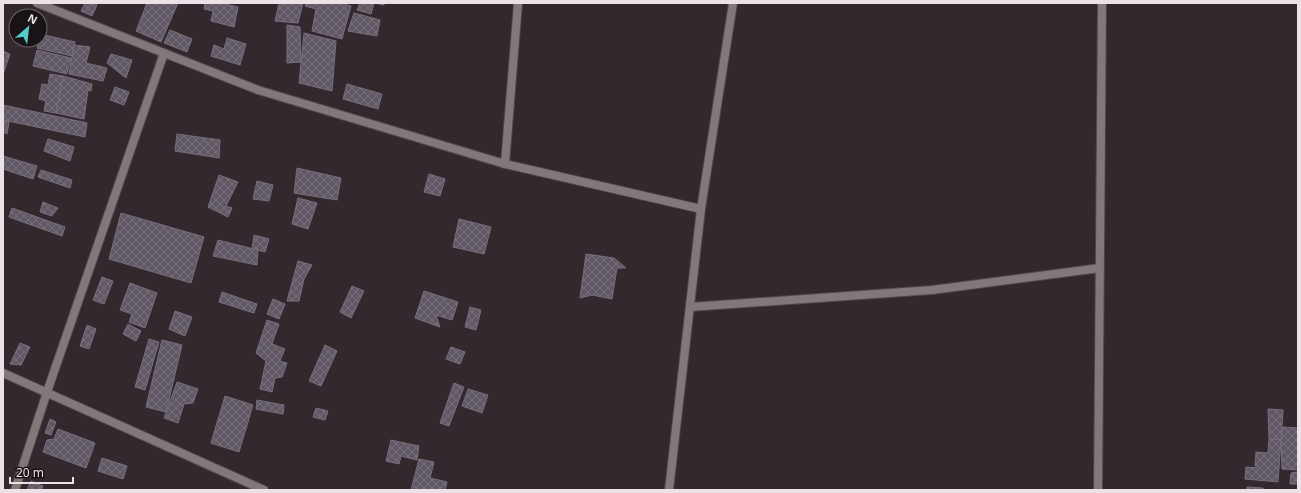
<svg xmlns="http://www.w3.org/2000/svg" width="1301" height="493" viewBox="0 0 1301 493" font-family="'Noto Sans',sans-serif">
	<style>
		.building { fill: url(#building-cross-hatch); stroke: #776f7c }
		.lines { fill: none; stroke-linecap: round; stroke-linejoin: round }
		.minor-casing { stroke: #51464c; stroke-width: 10 }
		.minor { stroke: #807879; stroke-width: 8 }
	</style>
	<defs>
		<pattern id="building-cross-hatch" width="8" height="8" patternUnits="userSpaceOnUse"><rect width="8" height="8" fill="#605864"/><path d="M0 0l8 8M0 8l8-8" fill="none" stroke="#77707a"/></pattern>
	</defs>
	<rect width="100%" height="100%" fill="#34282f"/>
	<g class="building">
		<path d="M85,3H94L97,5L92,16L81,11Z"/>
		<path d="M147,3H178L161,42L136,31Z"/>
		<path d="M205,3H221L238,7L234,27L211,21L213,11L204,9Z"/>
		<path d="M279,3H303L298,23L275,21Z"/>
		<path d="M306,3H340L351,6L342,39L312,31L316,9L305,6Z"/>
		<path d="M360,3H384V5L374,3L371,14L357,10Z"/>
		<path d="M354,13L380,20L377,36L348,31Z"/>
		<path d="M287,25L300,27L301,62L287,63Z"/>
		<path d="M170,30L192,39L187,52L164,43Z"/>
		<path d="M304,33L336,41L332,91L299,83Z"/>
		<path d="M40,34L75,42L72,56L37,48L39,40H40Z"/>
		<path d="M227,38L246,44L240,65L211,56L214,45L224,49Z"/>
		<path d="M74,45L90,47L86,63L107,68L103,81L69,74Z"/>
		<path d="M37,50L71,58L67,74L33,66Z"/>
		<path d="M3,51L10,54L3,74Z"/>
		<path d="M111,54L132,60L126,78L107,63Z"/>
		<path d="M50,74L63,76L56,113L44,111L46,101L39,99L42,84L48,85Z"/>
		<path d="M63,76L92,84L91,91L88,90L84,119L56,113Z"/>
		<path d="M347,84L382,94L378,109L343,99Z"/>
		<path d="M115,87L129,92L124,105L110,100Z"/>
		<path d="M3,105L87,123L85,137L3,120Z"/>
		<path d="M3,121L9,122L7,134L3,132Z"/>
		<path d="M177,134L220,140L219,158L175,151Z"/>
		<path d="M48,139L74,147L70,161L44,151Z"/>
		<path d="M3,156L37,166L33,179L3,169Z"/>
		<path d="M297,168L341,178L337,200L294,193Z"/>
		<path d="M41,170L72,180L70,188L38,177Z"/>
		<path d="M429,174L445,179L440,196L424,192Z"/>
		<path d="M219,175L238,182L226,206L232,208L228,217L208,207Z"/>
		<path d="M257,181L273,185L269,201L253,199Z"/>
		<path d="M298,198L317,203L308,229L292,224Z"/>
		<path d="M43,202L58,208L52,216L40,212Z"/>
		<path d="M12,208L65,227L62,236L9,217Z"/>
		<path d="M121,213L204,237L191,283L109,259Z"/>
		<path d="M459,219L491,227L484,254L453,247Z"/>
		<path d="M254,235L269,239L265,252L252,249Z"/>
		<path d="M218,240L258,250L257,265L213,256Z"/>
		<path d="M586,254L614,258L626,268H617L612,299L592,295L580,298Z"/>
		<path d="M298,261L312,265L304,279L299,301H287Z"/>
		<path d="M102,277L113,281L104,304L93,300Z"/>
		<path d="M130,283L157,293L145,328L129,322L132,314L120,310Z"/>
		<path d="M352,286L364,291L351,318L340,312Z"/>
		<path d="M424,291L458,302L452,320L436,315L440,327L415,318Z"/>
		<path d="M222,292L257,304L254,313L219,302Z"/>
		<path d="M273,299L285,304L279,319L267,314Z"/>
		<path d="M470,307L481,310L476,330L465,327Z"/>
		<path d="M175,311L192,317L185,336L169,329Z"/>
		<path d="M267,320L279,324L272,344L285,349L280,361L287,363L282,377L275,378L272,392L260,389L266,361L256,353Z"/>
		<path d="M128,324L141,331L136,341L123,334Z"/>
		<path d="M87,325L96,329L89,349L80,346Z"/>
		<path d="M149,339L159,342L145,390L135,387Z"/>
		<path d="M162,340L182,345L166,412L146,407Z"/>
		<path d="M20,343L30,347L21,365L10,364Z"/>
		<path d="M325,345L337,351L321,386L309,381Z"/>
		<path d="M451,347L465,352L460,364L446,359Z"/>
		<path d="M177,382L198,389L193,403L184,404L178,423L164,418Z"/>
		<path d="M454,383L464,387L449,426L440,423Z"/>
		<path d="M468,389L488,395L482,413L462,406Z"/>
		<path d="M225,396L253,405L239,452L211,443Z"/>
		<path d="M257,400L284,405L283,414L256,409Z"/>
		<path d="M316,408L328,411L325,420L313,417Z"/>
		<path d="M1268,409L1283,410L1281,440L1269,439Z"/>
		<path d="M50,419L56,422L51,435L45,433Z"/>
		<path d="M1283,427L1298,428V470L1282,469L1281,440Z"/>
		<path d="M58,429L95,443L86,468L43,452L47,440L54,439Z"/>
		<path d="M1269,439L1281,440L1278,482L1245,479L1246,467L1261,468V467L1255,466L1256,452L1268,453Z"/>
		<path d="M391,440L419,446L417,460L401,456L399,464L386,461Z"/>
		<path d="M102,458L127,466L123,479L98,471Z"/>
		<path d="M419,459L434,462L430,478L447,482L445,490H411Z"/>
		<path d="M1298,472V484H1290L1291,473Z"/>
		<path d="M31,481L43,486L41,490H27Z"/>
		<path d="M1247,487L1263,488V490H1247Z"/>
	</g>
	<g class="lines">
		<defs>
			<g id="minor">
				<path d="M37,3L258,90L505,164L701,209"/>
				<path d="M505,164L518,3"/>
				<path d="M690,307L932,290L1100,268"/>
				<path d="M3,373L264,490"/>
				<path d="M15,490L47,392L164,53"/>
				<path d="M669,490L701,209L733,3"/>
				<path d="M1098,490L1102,3"/>
			</g>
		</defs>
		<use href="#minor" class="minor-casing"/>
		<use href="#minor" class="minor"/>
	</g>
	<rect width="1301" height="493" fill="none" stroke="#ebe2e7" stroke-width="8"/>
	<g transform="translate(28 28) rotate(28)"><circle r="19" fill="#181316" stroke="#6c666a"/>
	<path d="M0-3L7 15L0 10L-7 15Z" fill="#54cdc7"/>
	<text y="-6" font-size="11" font-weight="bold" text-anchor="middle" fill="#ebe2e7">N</text>
	</g>
	<path d="M10 477v6h63v-6" fill="none" stroke="#ebe2e7" stroke-width="2"/>
	<text x="16" y="477" font-size="12" fill="#ebe2e7" stroke="#181316" stroke-width="3" paint-order="stroke">20 m</text>
</svg>
